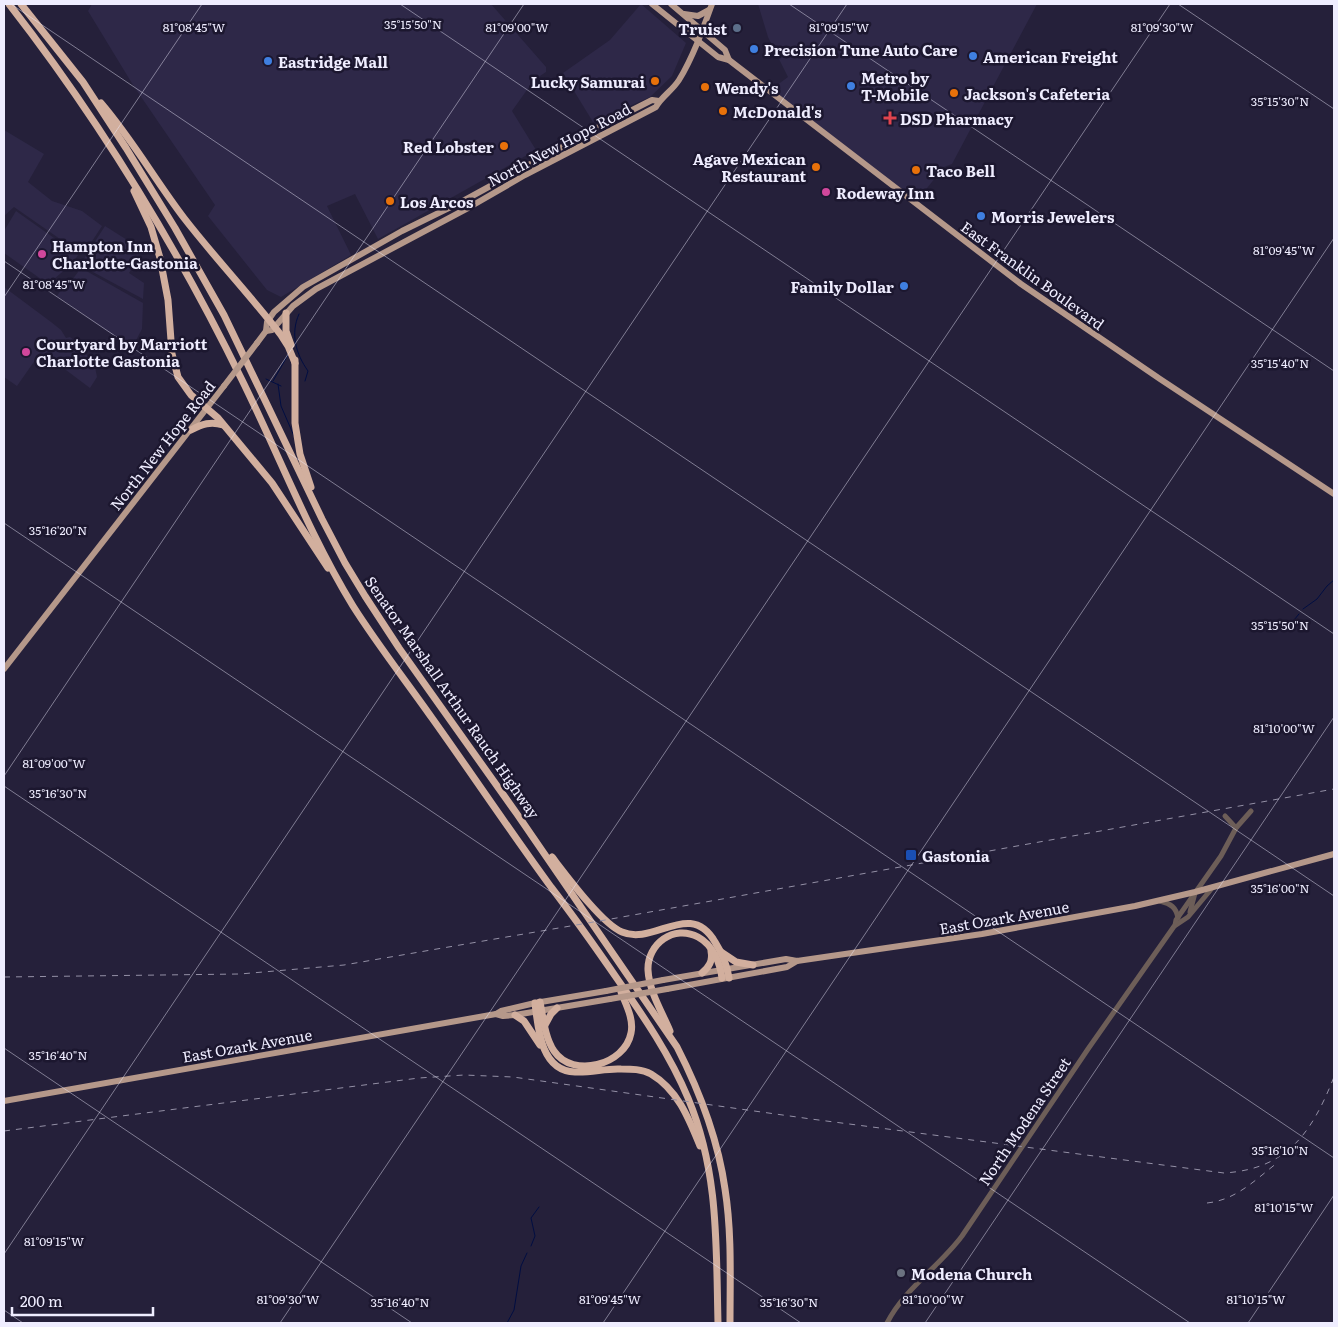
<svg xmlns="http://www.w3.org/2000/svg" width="1338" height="1327" viewBox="0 0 1338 1327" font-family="Literata,serif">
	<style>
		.built { fill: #2e2848 }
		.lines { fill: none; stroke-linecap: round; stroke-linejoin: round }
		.stream { stroke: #000d42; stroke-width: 1 }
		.minor { stroke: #6d5e58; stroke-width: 5 }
		.major { stroke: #b5988a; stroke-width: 6 }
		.highway { stroke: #d2af9e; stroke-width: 7 }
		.rail { stroke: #9490a6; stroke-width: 1; stroke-dasharray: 6 6; stroke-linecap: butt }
		.major-bridge { stroke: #b5988a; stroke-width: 6 }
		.ticks { fill: none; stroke: #efedff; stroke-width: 1; stroke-opacity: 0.45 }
		.service-dot { fill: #5c6f8a; stroke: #1c172f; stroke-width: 2 }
		.shop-dot { fill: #3f7fe0; stroke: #1c172f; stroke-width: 2 }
		.food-dot { fill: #e8710a; stroke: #1c172f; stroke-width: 2 }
		.health-dot { fill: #e0444e; stroke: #1c172f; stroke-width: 2 }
		.hotel-dot { fill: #d1479c; stroke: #1c172f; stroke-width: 2 }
		.transit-dot { fill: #1a4fb4; stroke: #1c172f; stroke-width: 2 }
		.worship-dot { fill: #6b7280; stroke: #1c172f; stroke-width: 2 }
		.labels { text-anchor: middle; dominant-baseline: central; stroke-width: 5; stroke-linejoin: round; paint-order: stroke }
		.poi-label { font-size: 15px; font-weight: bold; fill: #efedff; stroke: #1c172f; text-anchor: start }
		.street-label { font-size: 15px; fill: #efedff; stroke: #1c172f }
		.ticks-label { font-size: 12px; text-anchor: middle; fill: #efedff; stroke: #1c172f; stroke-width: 5; stroke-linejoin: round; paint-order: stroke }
	</style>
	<rect width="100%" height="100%" fill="#25203a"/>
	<g class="built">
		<path d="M92,4H491L546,67V72L534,80L512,111L536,150L378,239L355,194L327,206L351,255L281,297L267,290L208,216L215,205L133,85L88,11Z"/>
		<path d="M641,4L686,43L672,76L650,97L593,122L563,73L610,40Z"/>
		<path d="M758,4H1037L952,164L944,167L915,203L769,91L788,77L768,37Z"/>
		<path d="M4,130L44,154L28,182L52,201L82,211L102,226L83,255L14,207L4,216Z"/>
		<path d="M16,211L78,255L73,263L48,284L4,253V231Z"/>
		<path d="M105,226L143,250L129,273L144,283L143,299L80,265Z"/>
		<path d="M81,268L143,303L142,329L132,348L57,296L69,278L72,280Z"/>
		<path d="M4,287L51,322L61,330L66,338L70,337L80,345L95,367L97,377L90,388L54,361L40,353L17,386L4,377Z"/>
	</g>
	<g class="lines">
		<g class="stream">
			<path d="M299,314C290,334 296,354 308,371L305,381"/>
			<path d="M266,379L281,386"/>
			<path d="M273,381L288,355"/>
			<path d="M278,384L281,406L294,436"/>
			<path d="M1303,609L1317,599L1327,586L1334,580"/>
			<path d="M1289,626L1299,614"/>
			<path d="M531,1246L535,1236L531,1218L539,1207"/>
			<path d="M507,1323L514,1310L521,1266L527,1253"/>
		</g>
		<g class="minor">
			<path d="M1225,816L1236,828"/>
			<path d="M1160,901C1171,904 1176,907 1178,918"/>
			<path d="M1190,912L1195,893"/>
			<path d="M1176,925L1188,917L1213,887"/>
			<path d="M887,1323C905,1288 939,1267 962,1236L1088,1049L1175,925L1176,920L1221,856L1236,828L1251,811"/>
		</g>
		<g class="major">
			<path d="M652,4L718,57L729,60L1021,284L1160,379L1334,494"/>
			<path d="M671,4L725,50L729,60"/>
			<path d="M684,14L698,16L709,10"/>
			<path d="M266,331L272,330L293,306L316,289L468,208L525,175L656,107C661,97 672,91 679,80C693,57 703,29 712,4"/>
			<path d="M257,343L266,331L267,322L274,312L303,287L402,231L463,201L587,133L652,100L659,101"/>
			<path d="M4,669L224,386"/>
			<path d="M663,980L786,959L797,961L982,934L1135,906L1195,892L1334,854"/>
			<path d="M667,989L787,967L797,961"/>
			<path d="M496,1014L503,1016L515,1015L610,999"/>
			<path d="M4,1101L496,1014L501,1011L535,1003L606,991"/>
		</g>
		<g class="highway">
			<path d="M9,4C100,121 177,247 242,380C279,455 309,534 353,606C377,644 406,681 432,718C472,774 510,831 551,887C574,917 596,948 618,980C644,1017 670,1055 688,1098C719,1172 716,1245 718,1323"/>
			<path d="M21,4L83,82L126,148L175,228L224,315L322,519L345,563L365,596L399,648L517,814L677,1047C700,1092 718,1139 725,1189C732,1233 730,1279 730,1323"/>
			<path d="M101,103C132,139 155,180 184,218C215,258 250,295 281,335L288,346L295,363"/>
			<path d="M134,191L151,227L160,258L168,300L172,354L178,377L191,395L218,418L272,483L328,568"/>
			<path d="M286,313V331L291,345"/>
			<path d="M295,360V423L300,454L311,487"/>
			<path d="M191,430C202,424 211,421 223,425"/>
			<path d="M552,857C566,875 602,924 622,932C654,946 690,899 715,942C722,953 727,965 729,978"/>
			<path d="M721,952L736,962L753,965"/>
			<path d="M702,973C709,967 713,961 711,951"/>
			<path d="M540,1002C543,1017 545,1038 554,1051C573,1079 625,1065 631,1033C634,1019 626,1005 621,992"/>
			<path d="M535,1003C538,1029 541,1071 575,1072C591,1073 606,1068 621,1069C631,1069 642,1069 651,1074C678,1090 689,1119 700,1146"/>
			<path d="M515,1015L524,1021L540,1045"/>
			<path d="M545,1025L551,1014L557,1008"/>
			<path d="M670,1031C662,1012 649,991 648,970C647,944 674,924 698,937C713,945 720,963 722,978"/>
		</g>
		<g class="rail">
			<path d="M4,977L240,974L344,965L611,919L1334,789"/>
			<path d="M4,1131L419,1078L464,1075L513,1077L811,1119L1224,1173C1288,1169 1312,1132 1334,1077"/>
			<path d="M1207,1203C1236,1200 1255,1180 1277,1163"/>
		</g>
		<g class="major-bridge">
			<path d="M224,386L257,343"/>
			<path d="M606,991L663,980"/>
			<path d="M610,999L667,989"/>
		</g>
	</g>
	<path class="ticks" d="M11,4L1334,896M400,4L1334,634M789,4L1334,371M1178,4L1334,109M4,261L1334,1158M4,297L202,4M4,523L1190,1323M4,776L524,4M4,786L801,1323M4,1048L412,1323M4,1254L847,4M4,1310L23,1323M280,1323L1170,4M603,1323L1334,238M925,1323L1334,717M1248,1323L1334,1195"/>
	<circle class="service-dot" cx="737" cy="28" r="5"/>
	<g class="shop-dot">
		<circle cx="754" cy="49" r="5"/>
		<circle cx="973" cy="56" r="5"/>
		<circle cx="268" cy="61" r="5"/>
		<circle cx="851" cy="86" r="5"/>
		<circle cx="981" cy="216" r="5"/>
		<circle cx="904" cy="286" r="5"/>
	</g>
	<g class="food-dot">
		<circle cx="655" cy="81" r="5"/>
		<circle cx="705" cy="87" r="5"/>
		<circle cx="954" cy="93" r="5"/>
		<circle cx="723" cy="111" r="5"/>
		<circle cx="504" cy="146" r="5"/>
		<circle cx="816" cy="167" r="5"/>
		<circle cx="916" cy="170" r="5"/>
		<circle cx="390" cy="201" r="5"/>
	</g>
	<path class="health-dot" d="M887.5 110.5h5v5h5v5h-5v5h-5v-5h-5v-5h5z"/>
	<g class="hotel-dot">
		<circle cx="826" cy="192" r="5"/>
		<circle cx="42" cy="254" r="5"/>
		<circle cx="26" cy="352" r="5"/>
	</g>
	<rect class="transit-dot" x="905" y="849" width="12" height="12" rx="2.5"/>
	<circle class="worship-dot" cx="901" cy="1273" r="5"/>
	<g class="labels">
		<g class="poi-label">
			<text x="727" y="28" text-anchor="end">Truist</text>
			<text x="764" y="49">Precision Tune Auto Care</text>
			<text x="983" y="56">American Freight</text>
			<text x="278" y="61">Eastridge Mall</text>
			<text x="861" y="77">Metro by<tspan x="861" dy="17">T-Mobile</tspan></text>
			<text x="645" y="81" text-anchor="end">Lucky Samurai</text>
			<text x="715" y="87">Wendy's</text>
			<text x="964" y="93">Jackson's Cafeteria</text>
			<text x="733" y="111">McDonald's</text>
			<text x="900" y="118">DSD Pharmacy</text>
			<text x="494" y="146" text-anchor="end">Red Lobster</text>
			<text x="806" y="158" text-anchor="end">Agave Mexican<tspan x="806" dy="17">Restaurant</tspan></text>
			<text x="926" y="170">Taco Bell</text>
			<text x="836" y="192">Rodeway Inn</text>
			<text x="400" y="201">Los Arcos</text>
			<text x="991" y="216">Morris Jewelers</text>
			<text x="52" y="245">Hampton Inn<tspan x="52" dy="17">Charlotte-Gastonia</tspan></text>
			<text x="894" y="286" text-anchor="end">Family Dollar</text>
			<text x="36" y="343">Courtyard by Marriott<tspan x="36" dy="17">Charlotte Gastonia</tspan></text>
			<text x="922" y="855">Gastonia</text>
			<text x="911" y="1273">Modena Church</text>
		</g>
		<g class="street-label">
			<text transform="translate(559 144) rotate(-28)">North New Hope Road</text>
			<text transform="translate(1033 275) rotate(36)">East Franklin Boulevard</text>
			<text transform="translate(162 445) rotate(-52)">North New Hope Road</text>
			<text transform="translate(453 697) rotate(55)">Senator Marshall Arthur Rauch Highway</text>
			<text transform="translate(1004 917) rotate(-10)">East Ozark Avenue</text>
			<text transform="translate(247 1045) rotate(-10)">East Ozark Avenue</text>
			<text transform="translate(1024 1121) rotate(-56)">North Modena Street</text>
		</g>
	</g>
	<g class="ticks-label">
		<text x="413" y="29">35°15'50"N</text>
		<text x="194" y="32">81°08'45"W</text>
		<text x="517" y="32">81°09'00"W</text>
		<text x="839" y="32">81°09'15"W</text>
		<text x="1162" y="32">81°09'30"W</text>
		<text x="1280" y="106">35°15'30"N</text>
		<text x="1284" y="255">81°09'45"W</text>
		<text x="54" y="289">81°08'45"W</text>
		<text x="1280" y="368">35°15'40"N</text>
		<text x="58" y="535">35°16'20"N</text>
		<text x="1280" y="630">35°15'50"N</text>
		<text x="1284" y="733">81°10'00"W</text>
		<text x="54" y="768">81°09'00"W</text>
		<text x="58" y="798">35°16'30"N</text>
		<text x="1280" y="893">35°16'00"N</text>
		<text x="58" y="1060">35°16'40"N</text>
		<text x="1280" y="1155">35°16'10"N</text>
		<text x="1284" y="1212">81°10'15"W</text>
		<text x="54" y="1246">81°09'15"W</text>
		<text x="288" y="1304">81°09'30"W</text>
		<text x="610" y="1304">81°09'45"W</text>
		<text x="933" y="1304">81°10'00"W</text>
		<text x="1256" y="1304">81°10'15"W</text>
		<text x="400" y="1307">35°16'40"N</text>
		<text x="789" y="1307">35°16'30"N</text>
	</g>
	<rect width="1338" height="1327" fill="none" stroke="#efedff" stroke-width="10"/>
	<path d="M12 1307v8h141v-8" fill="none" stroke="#efedff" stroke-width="2.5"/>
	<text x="20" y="1307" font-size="15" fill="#efedff" stroke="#1c172f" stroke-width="4" paint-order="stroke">200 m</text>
</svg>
